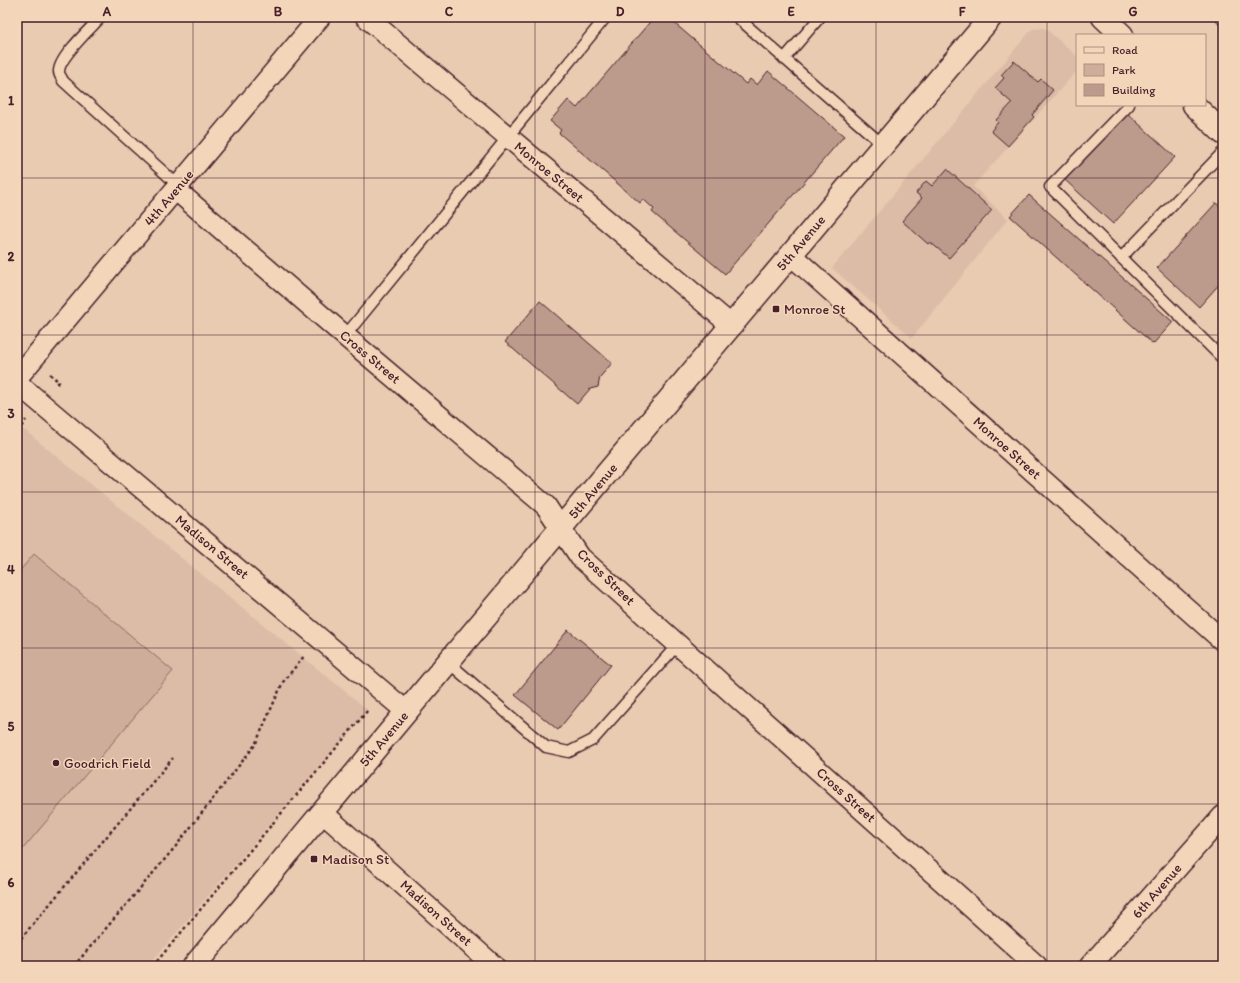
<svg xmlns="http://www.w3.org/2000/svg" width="1240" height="983" viewBox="0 0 1240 983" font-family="Itim,sans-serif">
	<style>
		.built { fill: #dcbca6 }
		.green { fill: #ceae9a; stroke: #8c6662 }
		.building { fill: #bc9a8c; stroke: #4a1f2b }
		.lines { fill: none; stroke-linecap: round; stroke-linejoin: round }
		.service-casing { stroke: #4a1f2b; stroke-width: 13 }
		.minor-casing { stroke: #4a1f2b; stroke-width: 23 }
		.secondary-casing { stroke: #4a1f2b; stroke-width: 25 }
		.path { stroke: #4a1f2b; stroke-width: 2.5; stroke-dasharray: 3 3; stroke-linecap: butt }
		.service { stroke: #f3d6b9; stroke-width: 10 }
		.minor { stroke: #f3d6b9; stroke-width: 20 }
		.secondary { stroke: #f3d6b9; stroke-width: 22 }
		.grid { fill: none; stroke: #4a1f2b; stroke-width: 1; stroke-opacity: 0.55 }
		.poi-dot { fill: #4a1f2b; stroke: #f3d6b9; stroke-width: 1.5 }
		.labels { text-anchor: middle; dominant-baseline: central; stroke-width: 3; stroke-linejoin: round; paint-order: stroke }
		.street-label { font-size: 14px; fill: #4a1f2b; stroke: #f3d6b9 }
		.poi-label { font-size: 14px; fill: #4a1f2b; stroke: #f3d6b9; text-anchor: start }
		.neatline { fill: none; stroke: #4a1f2b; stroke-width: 1.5 }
		.grid-label { font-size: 13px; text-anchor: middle; font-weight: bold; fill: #4a1f2b }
	</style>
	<rect width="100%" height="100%" fill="#e9cbb1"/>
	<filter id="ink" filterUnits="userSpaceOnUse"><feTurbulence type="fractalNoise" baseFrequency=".025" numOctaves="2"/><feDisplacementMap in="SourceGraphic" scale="8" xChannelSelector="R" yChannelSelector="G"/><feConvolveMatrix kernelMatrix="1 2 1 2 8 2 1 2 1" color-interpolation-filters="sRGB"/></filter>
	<g filter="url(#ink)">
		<g class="built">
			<path d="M1045,28L1077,56V71L973,186L1008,219L912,338L832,268L1032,29Z"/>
			<path d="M17,424L368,710L148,966H17Z"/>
		</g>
		<path class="green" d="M34,554L173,671L17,856V574Z"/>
		<g class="building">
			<path d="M654,17H667L746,84L750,79L757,85L768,71L844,136L725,274L652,212L654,209L643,199L640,203L559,133L561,130L550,121L568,100L577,108Z"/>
			<path d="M1014,61L1038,82L1041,79L1053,90L1032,115L1034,117L1008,146L991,131L998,122L996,120L1012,103L995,88L1004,78L1001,75Z"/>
			<path d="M1127,113L1175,157L1113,224L1065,180Z"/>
			<path d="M947,169L992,210L949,258L930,242L928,244L902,221L922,198L916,193L926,181L932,186Z"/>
			<path d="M1029,195L1173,322L1153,344L1010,216Z"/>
			<path d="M1216,203L1223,209V280L1199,307L1157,268Z"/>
			<path d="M540,301L612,363L600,377L598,387L590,389L577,404L505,342Z"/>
			<path d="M568,630L611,665L558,730L515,695Z"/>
		</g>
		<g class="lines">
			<defs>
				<g id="service">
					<path d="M101,17C91,28 58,58 59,72C59,75 62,78 63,81L179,186"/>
					<path d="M737,17L883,145"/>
					<path d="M1221,17L1223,20"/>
					<path d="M784,59L820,17"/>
					<path d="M1129,105L1050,187L1223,359"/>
					<path d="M1121,258L1223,152"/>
					<path d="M345,336L606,17"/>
					<path d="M448,662L546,747L569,752L593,740L678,644"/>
				</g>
				<g id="minor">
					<path d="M366,17L732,326"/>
					<path d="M176,190L345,336L546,506L580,557L1037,966"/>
					<path d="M791,255L1223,641"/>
					<path d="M17,378L320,17"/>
					<path d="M17,383L407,712"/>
					<path d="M323,813L494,966"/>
					<path d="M1090,966L1223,816"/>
				</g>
				<g id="secondary">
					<path d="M1103,17L1122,35"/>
					<path d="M1194,105L1223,133"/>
					<path d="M194,966L448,662L991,17"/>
				</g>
			</defs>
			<use href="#service" class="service-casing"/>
			<use href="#minor" class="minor-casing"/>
			<use href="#secondary" class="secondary-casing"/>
			<g class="path">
				<path d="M50,374L59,382L55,386"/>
				<path d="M17,424L21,427L26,420"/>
				<path d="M17,943L173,758"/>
				<path d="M74,966L176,846L255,745L283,682L305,655"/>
				<path d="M153,966L368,710"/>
			</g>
			<use href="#service" class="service"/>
			<use href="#minor" class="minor"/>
			<use href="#secondary" class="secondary"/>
		</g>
	</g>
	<path class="grid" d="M193,17V966M364,17V966M535,17V966M705,17V966M876,17V966M1047,17V966M17,178H1223M17,335H1223M17,492H1223M17,648H1223M17,804H1223"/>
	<g class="poi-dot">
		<rect x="772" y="305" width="8" height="8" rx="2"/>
		<circle cx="56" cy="763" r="4"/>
		<rect x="310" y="855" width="8" height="8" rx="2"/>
	</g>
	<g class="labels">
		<g class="street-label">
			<text transform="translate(549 172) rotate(40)">Monroe Street</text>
			<text transform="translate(169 198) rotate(-50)">4th Avenue</text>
			<text transform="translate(801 243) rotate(-50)">5th Avenue</text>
			<text transform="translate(370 357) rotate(40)">Cross Street</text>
			<text transform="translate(1007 448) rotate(42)">Monroe Street</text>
			<text transform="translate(593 491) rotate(-50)">5th Avenue</text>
			<text transform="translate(212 547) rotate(40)">Madison Street</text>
			<text transform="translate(606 577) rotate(44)">Cross Street</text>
			<text transform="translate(384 739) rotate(-50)">5th Avenue</text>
			<text transform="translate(846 795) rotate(42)">Cross Street</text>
			<text transform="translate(1157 891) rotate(-49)">6th Avenue</text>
			<text transform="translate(436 913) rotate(42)">Madison Street</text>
		</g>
		<g class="poi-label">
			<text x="784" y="309">Monroe St</text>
			<text x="64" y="763">Goodrich Field</text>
			<text x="322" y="859">Madison St</text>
		</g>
	</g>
	<rect width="1240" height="983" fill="none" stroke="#f3d6b9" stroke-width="44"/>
	<rect x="1076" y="34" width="130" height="72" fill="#f3d6b9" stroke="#af8d80"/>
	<rect x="1084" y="47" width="20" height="6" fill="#f3d6b9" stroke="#af8d80"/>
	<text x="1112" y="54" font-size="12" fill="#4a1f2b">Road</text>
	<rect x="1084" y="64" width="20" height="12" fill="#ceae9a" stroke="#af8d80"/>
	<text x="1112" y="74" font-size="12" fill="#4a1f2b">Park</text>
	<rect x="1084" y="84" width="20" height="12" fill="#bc9a8c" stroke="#af8d80"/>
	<text x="1112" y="94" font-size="12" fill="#4a1f2b">Building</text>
	<rect x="22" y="22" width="1196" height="939" class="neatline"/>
	<g class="grid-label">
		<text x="107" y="16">A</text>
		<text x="278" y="16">B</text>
		<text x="449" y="16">C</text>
		<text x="620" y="16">D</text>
		<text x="791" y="16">E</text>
		<text x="962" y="16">F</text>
		<text x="1133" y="16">G</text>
		<text x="11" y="105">1</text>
		<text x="11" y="261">2</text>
		<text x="11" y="418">3</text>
		<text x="11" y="574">4</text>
		<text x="11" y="731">5</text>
		<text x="11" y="887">6</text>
	</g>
</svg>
